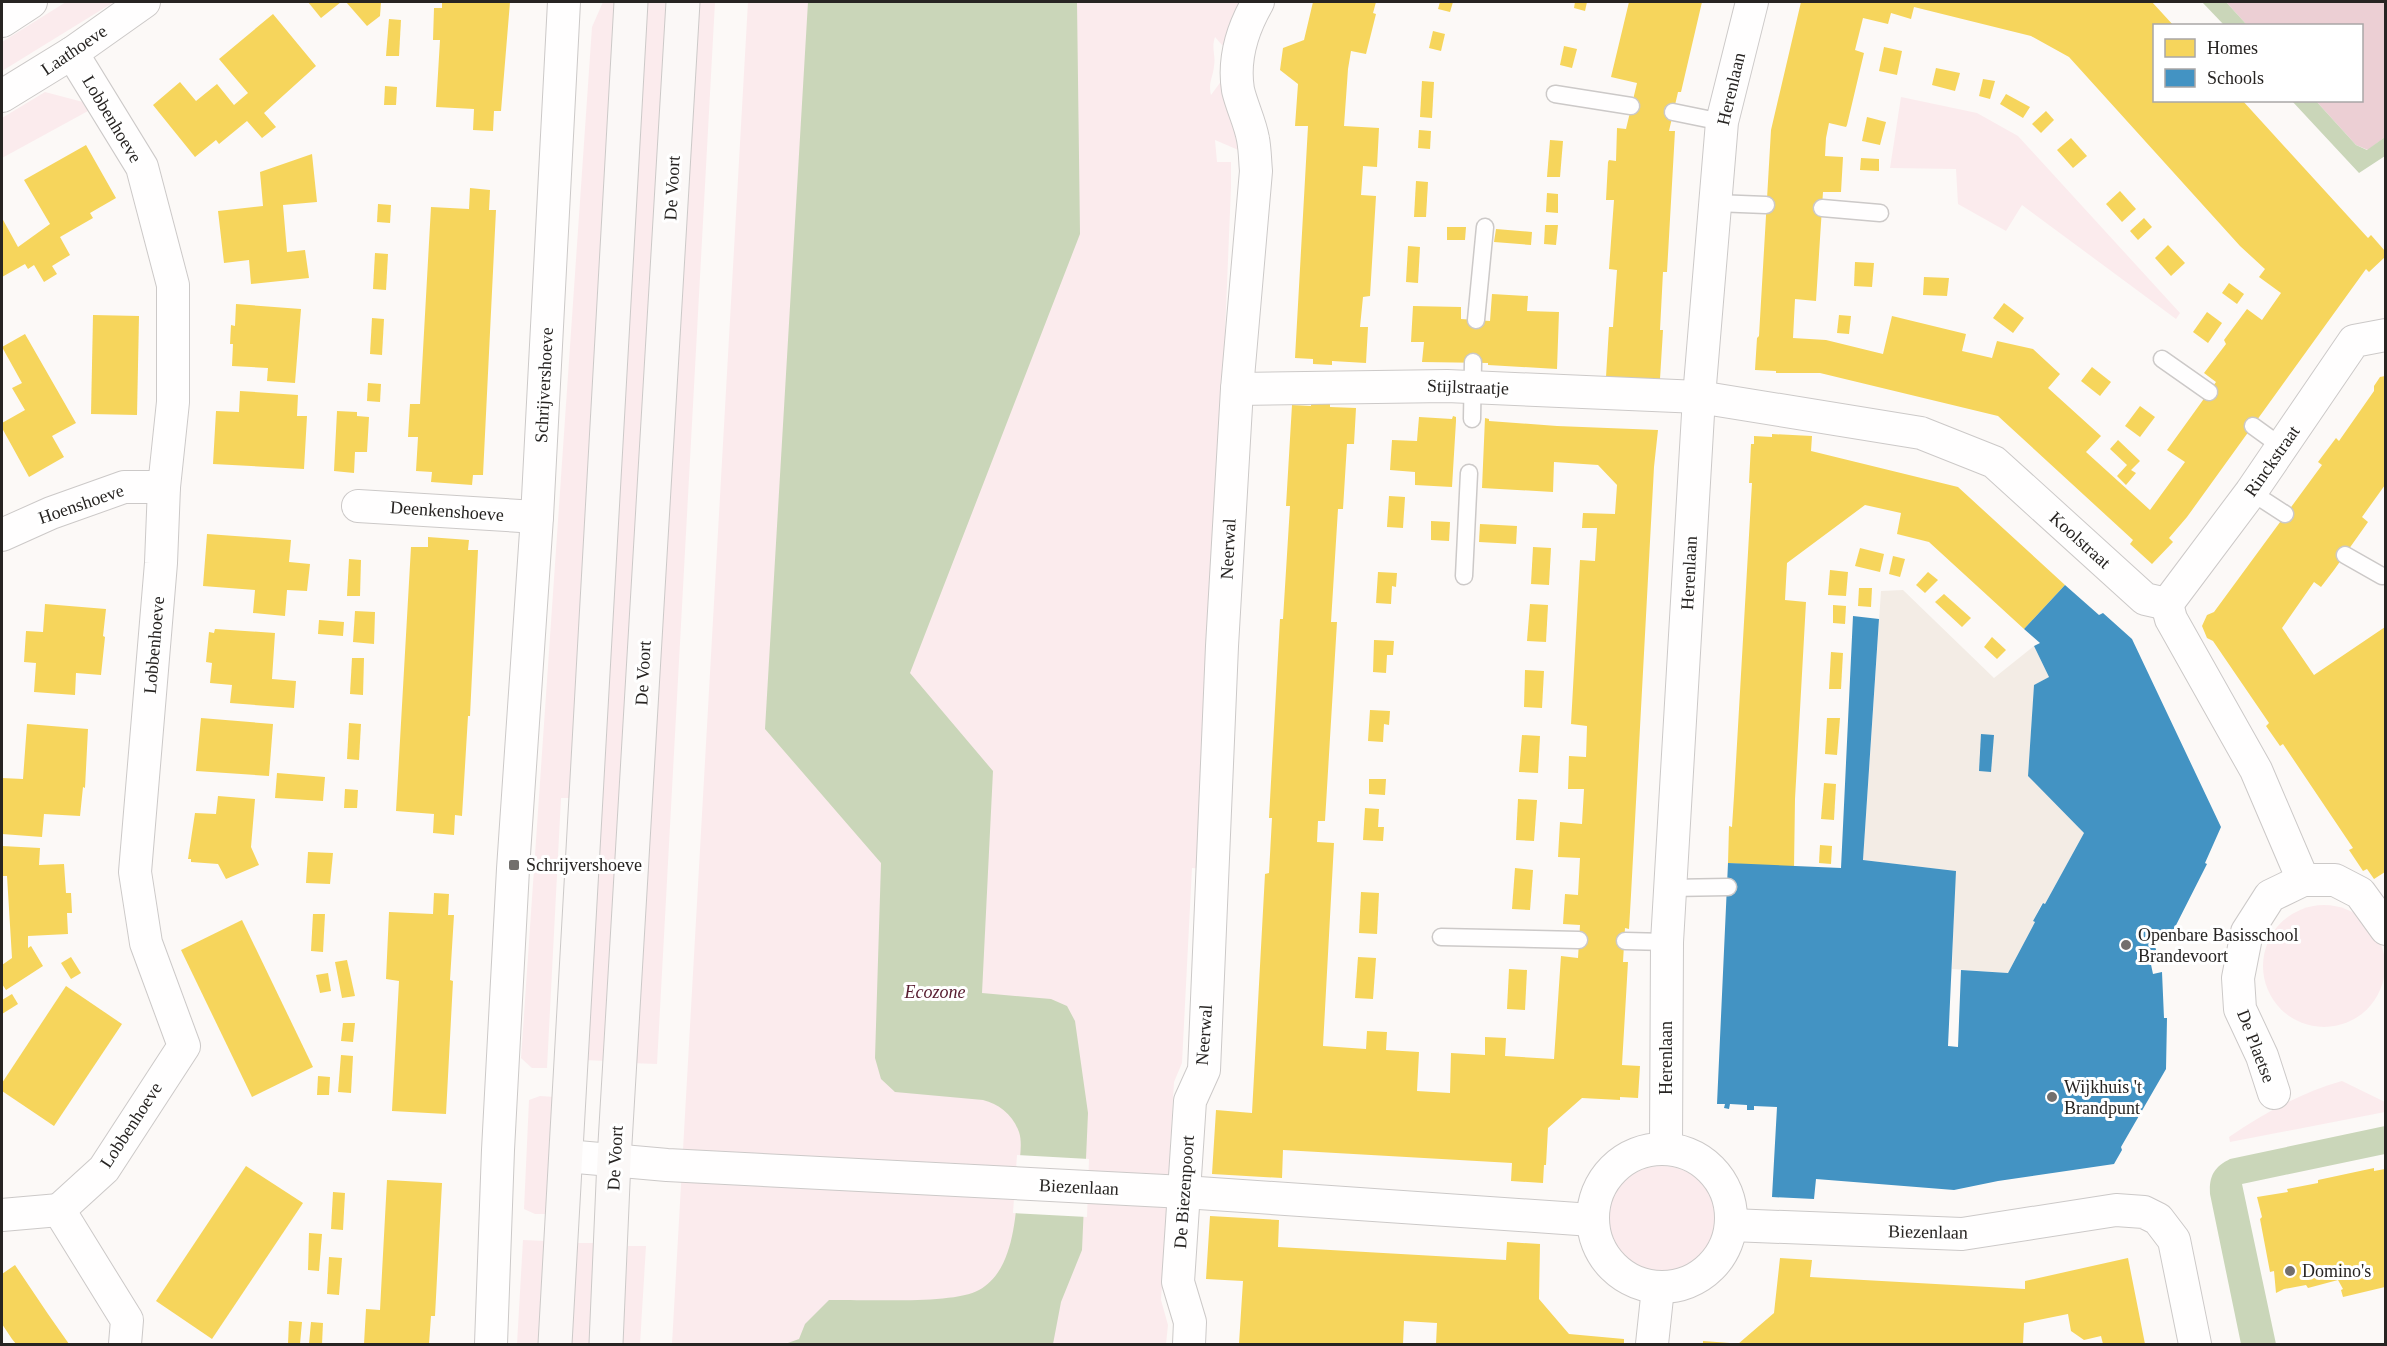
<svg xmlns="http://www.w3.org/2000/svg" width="2387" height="1346" viewBox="0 0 2387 1346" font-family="'Times New Roman',serif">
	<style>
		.built { fill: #f3ece5 }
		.green { fill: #fbebed }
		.forest { fill: #eccfd4 }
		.water { fill: #cad6b9 }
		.pier { fill: #fcf9f7 }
		.homes { fill: #f6d55c; fill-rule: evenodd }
		.schools { fill: #4393c3 }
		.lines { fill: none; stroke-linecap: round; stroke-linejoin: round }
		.lane-casing { stroke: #ccc9c8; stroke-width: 19 }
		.street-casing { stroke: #ccc9c8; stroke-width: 34 }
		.secondary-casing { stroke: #ccc9c8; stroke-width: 35 }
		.lane { stroke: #fffefe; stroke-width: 16 }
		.street { stroke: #fffefe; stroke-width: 32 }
		.secondary { stroke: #fbf8f7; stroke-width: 33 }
		.poi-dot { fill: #726f6d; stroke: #fff; stroke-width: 2 }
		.labels { text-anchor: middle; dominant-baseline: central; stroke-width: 6; stroke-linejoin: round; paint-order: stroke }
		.street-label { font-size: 18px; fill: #272422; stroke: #fff }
		.poi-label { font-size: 18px; fill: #272422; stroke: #fff; text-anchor: start }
		.park-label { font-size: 18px; font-style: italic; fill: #581d30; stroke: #fff }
	</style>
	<rect width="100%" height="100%" fill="#fcf9f7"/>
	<path class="built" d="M1903,590L1994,678L2034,646L2049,677L2034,685L2028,776L2084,833L2045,904L2042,903L2033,921L2035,922L2008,973L1952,969L1955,871L1863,860L1881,591Z"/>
	<g class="green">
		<path d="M66,2H114L2,71V42Z"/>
		<path d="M603,2H616L573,798H561L547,1068H532L521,1058L592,27Z"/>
		<path d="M643,2H666L607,1061L584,1060Z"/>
		<path d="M693,2H715L657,1064L630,1063Z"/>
		<path d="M748,2H1244L1227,46L1222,45L1215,37C1211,49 1216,55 1214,66C1213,78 1208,82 1211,95L1225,76L1243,152L1215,140L1217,162H1231V187L1203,869L1192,868L1182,1063L1174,1082L1161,1300L1168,1325L1166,1344H672Z"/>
		<path d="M45,92L83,102L88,111L2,158V118Z"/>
		<path d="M1901,97L1977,113L2018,136L2180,313L2176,319L2022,205L2006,231L1958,204L1956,169L1890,168Z"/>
		<circle cx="2324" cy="966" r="61"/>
		<path d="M2342,1081L2385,1102V1112L2230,1142L2229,1137C2265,1113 2300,1093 2342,1081Z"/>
		<path d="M540,1096L555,1097L548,1214H535L524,1209L529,1100Z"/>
		<circle cx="1662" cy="1220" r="54"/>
		<path d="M523,1240L546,1241L540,1344H517Z"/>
		<path d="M570,1243H596L591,1344H564Z"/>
		<path d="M628,1246H646L640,1344H622Z"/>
	</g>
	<path class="forest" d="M2226,2H2385V137L2368,150L2356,145L2316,101L2362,100V26L2247,25Z"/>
	<g class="water">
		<path d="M808,2H1077L1080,234L910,673L993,771L982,993L1051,999L1067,1006L1075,1021L1088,1113L1082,1250L1061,1302L1053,1344H785L799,1339L805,1324L829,1300C863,1299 953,1305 979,1290C1016,1270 1016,1209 1019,1173C1019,1160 1023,1144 1019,1132C1013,1115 999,1104 983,1100L895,1092L881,1079L875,1058L881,863L765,729Z"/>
		<path d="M2202,2H2226L2247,25H2224Z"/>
		<path d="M2292,101H2316L2356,145L2367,150L2385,137V156L2359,173Z"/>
		<path d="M2385,1126V1154L2242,1184L2276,1344H2241L2210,1194C2209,1176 2214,1167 2230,1159Z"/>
	</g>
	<path class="pier" d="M1017,1155L1089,1159L1087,1217L1013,1213Z"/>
	<g class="homes">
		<path d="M308,2H341L321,18Z"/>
		<path d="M346,2H381L380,16L367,26Z"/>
		<path d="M442,2H510L501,111H494L493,131L473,130L474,109L436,107L440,40H433L434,8H442Z"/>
		<path d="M1313,2H1376L1373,13L1376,14L1366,54L1351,51L1348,69L1344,126L1379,128L1377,167L1363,166L1361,195L1376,196L1370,296L1363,297L1360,327H1368L1366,363L1332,361V365L1313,364V359L1295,358L1308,126H1295L1298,84L1280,70L1283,48L1304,40Z"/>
		<path d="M1440,2H1453L1450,12L1438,9Z"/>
		<path d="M1575,2H1587L1585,11L1574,8Z"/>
		<path d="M1629,2H1702L1681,92H1678L1669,131H1675L1667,272H1663L1660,330H1663L1660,379L1606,377L1609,327H1613L1617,270L1609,269L1614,200H1606L1608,162L1609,160L1616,161L1617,128L1626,129L1637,83L1611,77Z"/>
		<path d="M1801,2H2152L2174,26H2154V100H2242L2368,238L2371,235L2385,251V257L2369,272L2366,269L2187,517L2169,538L2173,542L2152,564L2130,544L2133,540L1998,416L1820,373H1776V371L1755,370L1757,338L1759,336L1771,130ZM1914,7L2031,36L2069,57L2240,246L2265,269L2259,277L2281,293L2262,320L2247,309L2224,340L2226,344L2204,373L2216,382L2167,450L2185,462L2150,510L2086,452L2101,436L2048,388L2060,374L2033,349L1997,341L1992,358L1962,351L1966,334L1892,316L1883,354L1826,340L1793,338L1795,299L1816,301L1823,192H1841L1843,157L1825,156L1826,138L1829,123L1846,127L1847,125L1864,53L1855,50L1863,18L1888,24L1891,13L1911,19Z"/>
		<path d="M273,14L316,66L264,113L276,127L262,138L247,121L219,144L216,140L195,157L153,105L180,82L196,101L217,84L234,105L248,93L219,59Z"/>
		<path d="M389,19L401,20L399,56H386Z"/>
		<path d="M1433,31L1445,34L1441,51L1429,48Z"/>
		<path d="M1564,46L1577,49L1572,68L1560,65Z"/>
		<path d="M1884,47L1902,51L1897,75L1879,71Z"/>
		<path d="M1936,68L1960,73L1955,91L1932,85Z"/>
		<path d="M1983,79L1995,81L1990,99L1979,96Z"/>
		<path d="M1422,81L1434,82L1432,118L1420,117Z"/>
		<path d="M385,86L397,87L396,105H384Z"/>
		<path d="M2006,94L2030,107L2023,118L2000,104Z"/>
		<path d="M2046,111L2054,120L2041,133L2032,124Z"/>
		<path d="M1867,117L1886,122L1880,145L1862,141Z"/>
		<path d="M1419,130L1431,131L1430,149L1418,148Z"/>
		<path d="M2071,138L2087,156L2073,168L2057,150Z"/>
		<path d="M1550,140L1563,141L1560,177H1547Z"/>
		<path d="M86,145L116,198L90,213L93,218L60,237L70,255L52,266L57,274L44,282L34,265L28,269L25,264L2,277V218L18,247L50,224L24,180Z"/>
		<path d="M312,154L317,202L283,205L287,252L305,250L309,278L251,284L249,260L224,263L218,211L263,206L260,172Z"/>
		<path d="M1861,158L1879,159V171L1860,170Z"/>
		<path d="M1416,181L1428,182L1426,217H1414Z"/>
		<path d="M470,188L490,190L489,210H496L483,475H473L472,485L431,482L432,472L416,471L418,437H408L410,404H420L431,207L469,209Z"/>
		<path d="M2120,191L2136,209L2122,222L2106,204Z"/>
		<path d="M1547,193L1558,194V213L1546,212Z"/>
		<path d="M378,204L391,205L390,223L377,222Z"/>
		<path d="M2144,218L2152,227L2138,240L2130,231Z"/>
		<path d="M1545,225H1558L1556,245L1544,244Z"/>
		<path d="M1447,227H1466L1465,240H1447Z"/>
		<path d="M1496,229L1532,232L1531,245L1494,242Z"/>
		<path d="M2168,245L2185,263L2171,276L2155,258Z"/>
		<path d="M1408,246L1420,247L1418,283L1406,282Z"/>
		<path d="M375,253L388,254L386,290L373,289Z"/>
		<path d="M1855,262L1874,263L1872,287L1854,286Z"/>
		<path d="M1924,277L1949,278L1947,296L1923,295Z"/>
		<path d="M2229,283L2244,294L2237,304L2222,293Z"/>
		<path d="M1492,294L1528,296L1527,311L1559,312L1557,369L1488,365V363L1422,362L1424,342H1411L1413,306L1461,307V319L1490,321Z"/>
		<path d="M2004,303L2024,318L2013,333L1993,318Z"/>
		<path d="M236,304L301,309L295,383L267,381L268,368L232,366L233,344H230L231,325L235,326Z"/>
		<path d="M2207,312L2222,323L2208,343L2193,332Z"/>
		<path d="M93,315L139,316L137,415L91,414Z"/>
		<path d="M1839,315L1851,316L1849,334L1837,333Z"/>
		<path d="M372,318L384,319L382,355L370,354Z"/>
		<path d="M25,334L76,423L52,436L64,457L29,477L2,428V423L25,410L12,388L22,383L2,347Z"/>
		<path d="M2092,367L2111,382L2100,396L2081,381Z"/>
		<path d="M2385,376V485L2362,517L2368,522L2334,570L2321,587L2314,582L2282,628L2314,675L2385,627V872L2374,879L2367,869L2363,871L2349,850L2353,848L2283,744L2280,746L2266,726L2269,723L2213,641L2207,638L2202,626L2207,615L2214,612L2322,465L2318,462L2336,438L2339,441L2374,391V386L2380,377Z"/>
		<path d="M368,383L381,384L380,402L367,401Z"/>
		<path d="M240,391L298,395L297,416H307L304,469L213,464L216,411L239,412Z"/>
		<path d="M1311,401L1330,403V407L1356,408L1354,444H1347L1343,509H1338L1331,622H1337L1325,821H1318L1317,842L1334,843L1323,1046L1366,1049L1367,1031L1387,1032L1386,1050L1419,1052L1417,1091L1450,1093L1451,1053L1485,1055V1037L1506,1038L1505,1056L1554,1059L1561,956L1578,958L1580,925L1563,924L1565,894L1578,895L1580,858L1558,857L1560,822L1582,824L1584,789H1568L1569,756L1586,757L1587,726L1571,724L1580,560L1595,561L1597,528H1582L1583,513L1615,514L1617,485L1598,465L1554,462L1553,492L1482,488L1485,418L1489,419V421L1557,426L1658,430L1654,467L1631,895L1629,929L1625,928L1623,962H1628L1622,1065L1640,1066L1638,1098L1620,1097V1100L1582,1098L1548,1128L1546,1165H1544L1543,1183L1511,1181L1512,1163L1283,1150L1282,1178L1212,1174L1216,1110L1252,1113L1265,874L1269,873L1272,818H1269L1280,619H1283L1290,506H1286L1292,405L1311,406Z"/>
		<path d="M2140,406L2155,417L2140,437L2125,426Z"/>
		<path d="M337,411L357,412V416L369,417L367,452H355L354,473L334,471Z"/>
		<path d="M1453,416L1456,417V421L1452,487L1415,485V472L1390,470L1392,440L1417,441L1419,417L1452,419Z"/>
		<path d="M1772,434L1812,436L1811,451L1958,487L2065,585L2024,629L1929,542L1897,534L1901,513L1865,505L1787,563L1785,600L1806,602L1795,799L1794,868L1728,863L1729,826L1732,827L1734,796L1752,483H1749L1751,444H1754V436L1772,437Z"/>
		<path d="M2118,440L2140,461L2131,470L2136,473L2126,485L2117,476L2127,465L2110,449Z"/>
		<path d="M1389,496L1405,497L1403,528L1387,527Z"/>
		<path d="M1431,521L1450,522L1449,541L1431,540Z"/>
		<path d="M1480,524L1517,526L1516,544L1479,542Z"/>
		<path d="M207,534L291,540L289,562L310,564L307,591L287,590L285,616L253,613L255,590L203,586Z"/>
		<path d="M428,537L469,540L468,550H478L470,716H468L462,816L455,815L454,835L433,833L434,814L396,811L411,547H428Z"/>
		<path d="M1533,547L1551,548L1549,585L1531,584Z"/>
		<path d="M1860,548L1884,554L1880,572L1855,566Z"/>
		<path d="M1893,556L1905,559L1900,577L1889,574Z"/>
		<path d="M349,559L361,560L360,596H347Z"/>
		<path d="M1830,570L1848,572L1846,596L1828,595Z"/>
		<path d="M1378,572L1397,573L1396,587L1392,586L1391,604L1376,603Z"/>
		<path d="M1928,572L1938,580L1925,593L1916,585Z"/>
		<path d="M1859,588H1872L1871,607L1858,606Z"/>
		<path d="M1944,594L1971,618L1962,627L1935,602Z"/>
		<path d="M45,604L106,609L103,636L105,637L101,675L76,673L75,695L34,692L36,663L24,662L26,631L43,632Z"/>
		<path d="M1530,604L1548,605L1546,642L1527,641Z"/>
		<path d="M1833,605L1846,606L1845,624L1833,623Z"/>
		<path d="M355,611L375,612L374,644L353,642Z"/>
		<path d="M319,620L344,622L343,636L318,634Z"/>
		<path d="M215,629L275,633L272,679L296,681L294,708L230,703L232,685L210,683L212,663L206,662L209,632L214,633Z"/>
		<path d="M1992,637L2006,650L1997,659L1984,647Z"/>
		<path d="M1374,640L1394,641L1393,655H1387L1386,673L1373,672Z"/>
		<path d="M1831,652L1843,653L1841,689H1829Z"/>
		<path d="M352,658H364L363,695L350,694Z"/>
		<path d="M1525,670L1544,671L1542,708L1524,707Z"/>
		<path d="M1370,710L1390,711L1389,725L1384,724L1383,742L1368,741Z"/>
		<path d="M201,718L273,724L269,776L196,771Z"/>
		<path d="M1827,718H1840L1837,755L1825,754Z"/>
		<path d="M349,723L361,724L359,760L347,759Z"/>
		<path d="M27,724L88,729L85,788L83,787L80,816L44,814L42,837L2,834V778L23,779Z"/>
		<path d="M1522,735L1540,736L1538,773L1519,772Z"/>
		<path d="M277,773L325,777L323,801L275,798Z"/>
		<path d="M1369,779H1386L1385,795L1369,794Z"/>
		<path d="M1824,783L1836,784L1834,820L1821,819Z"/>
		<path d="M345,789L358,790L357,808H344Z"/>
		<path d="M218,796L255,799L251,847L259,865L226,879L218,864L191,862V859H188L195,813L216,814Z"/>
		<path d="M1518,799L1537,800L1534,841L1516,840Z"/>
		<path d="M1365,808L1379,809L1378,827H1384L1383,841L1363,840Z"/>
		<path d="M1820,845L1832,846L1831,864L1819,863Z"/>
		<path d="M2,846L40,848L39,865L64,864L66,893H71L72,913H67L68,934L28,936V948L31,946L43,966L6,990L2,984V965L12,958L7,876H2Z"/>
		<path d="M308,852L333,853L330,884L306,883Z"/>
		<path d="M1515,868L1533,870L1530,910L1512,909Z"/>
		<path d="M1361,892L1379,893L1377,934L1359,933Z"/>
		<path d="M434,893L449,894L448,915H454L450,980L453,981L446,1114L392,1111L399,981L386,979L389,912L433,914Z"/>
		<path d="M313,914H325L323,952L311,951Z"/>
		<path d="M242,920L313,1067L252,1097L181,950Z"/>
		<path d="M71,957L81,973L71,979L61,963Z"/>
		<path d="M1358,957L1376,958L1373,999L1355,998Z"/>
		<path d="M347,960L355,996L342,998L335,962Z"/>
		<path d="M1509,969L1527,970L1525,1010L1507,1009Z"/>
		<path d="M328,973L331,991L320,993L316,975Z"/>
		<path d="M66,986L122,1024L54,1126L2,1091V1083Z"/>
		<path d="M12,994L18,1004L2,1014V1000Z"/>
		<path d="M343,1023H355L353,1042L341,1041Z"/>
		<path d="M341,1055L353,1056L351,1093L338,1092Z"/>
		<path d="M318,1076L330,1077L329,1095H317Z"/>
		<path d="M246,1166L303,1203L212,1339L156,1301Z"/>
		<path d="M2374,1168V1171L2385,1169V1287L2343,1297L2341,1290L2343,1289L2338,1280L2308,1288L2306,1285L2284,1289L2276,1293L2274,1271L2270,1272L2260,1219L2262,1217L2257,1197L2288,1192L2287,1189L2318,1183V1180Z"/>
		<path d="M387,1180L442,1183L435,1316H431L429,1344H364L366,1309L380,1310Z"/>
		<path d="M333,1192L345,1193L343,1230L331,1229Z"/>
		<path d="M1210,1216L1279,1220L1278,1247L1506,1260L1507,1242L1540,1244L1539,1299L1569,1334L1624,1339V1344H1436L1437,1323L1404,1321L1403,1344H1239L1243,1281L1206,1279Z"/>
		<path d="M309,1233L322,1234L319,1271L308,1270Z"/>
		<path d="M329,1257L342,1258L339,1295L327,1294Z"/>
		<path d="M1780,1258L1812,1260L1810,1277L2025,1289V1281L2128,1258L2145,1344H2103L2101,1336L2084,1340L2071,1331L2068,1314L2024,1323L2023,1344H1738L1774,1313Z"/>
		<path d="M15,1265L48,1314L69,1344H16L12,1339L2,1324V1274Z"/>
		<path d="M289,1321L302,1322L300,1344H288Z"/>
		<path d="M311,1322L323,1323L322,1344H309Z"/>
		<path d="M1703,1341L1730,1343V1344H1703Z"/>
	</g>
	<g class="schools">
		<path d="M2065,585L2099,615L2103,613L2132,639L2221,827L2205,863L2207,864L2170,937L2162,931L2154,943L2157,953L2150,960L2153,974L2162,972L2164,1018H2167L2166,1069L2121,1147L2122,1150L2114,1164L1998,1181L1954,1190L1816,1179L1814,1199L1772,1197L1777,1107L1754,1106V1110H1747V1105L1730,1104L1729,1109L1724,1108L1725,1104H1717L1728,863L1841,868L1853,616L1879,619L1863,860L1956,871L1948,1046L1958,1047L1961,970L2008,973L2035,922L2033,921L2043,903L2045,904L2084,833L2028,776L2034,685L2049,677L2034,646L2040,643L2024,629Z"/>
		<path d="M1981,734L1994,735L1991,772L1979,771Z"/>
	</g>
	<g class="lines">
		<defs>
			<g id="lane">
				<path d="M1555,94L1631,106"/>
				<path d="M1673,112L1722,122"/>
				<path d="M1715,203L1766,205"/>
				<path d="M1822,208L1880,213"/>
				<path d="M1476,320L1485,227"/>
				<path d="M2162,359L2209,392"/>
				<path d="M1472,419L1473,362"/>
				<path d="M2253,426L2282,447"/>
				<path d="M2251,492L2285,514"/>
				<path d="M2345,555L2382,576"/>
				<path d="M1464,576L1469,473"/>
				<path d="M1670,888L1728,887"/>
				<path d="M1441,937L1579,940"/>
				<path d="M1625,941L1667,942"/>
			</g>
			<g id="street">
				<path d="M2,21L31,2"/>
				<path d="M2,96L72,53L144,2"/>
				<path d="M1237,389L1447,386L1699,397L1921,433L1994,462L2145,599L2167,604"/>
				<path d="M358,506L537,517"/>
				<path d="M2,535L51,513L124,487H164"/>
				<path d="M2167,604L2251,492L2354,341L2386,335"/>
				<path d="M2167,604L2171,619L2256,770L2303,880"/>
				<path d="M2274,1093L2262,1056L2240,1009L2238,978L2247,932L2270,896L2303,880H2335L2360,893L2386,929"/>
				<path d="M1666,1148L1667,942L1699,397L1722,122L1752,2"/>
				<circle cx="1662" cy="1218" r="69"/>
				<path d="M566,1156L667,1165L1184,1192L1592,1220"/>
				<path d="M59,1210L104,1169L184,1046L146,943L135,872L161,563L164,487L173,402V285L142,167L72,53"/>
				<path d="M59,1210L127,1320L125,1344"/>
				<path d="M2,1215L59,1210"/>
				<path d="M1731,1225L1962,1234L2116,1210L2144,1212L2158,1219L2174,1240L2195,1344"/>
				<path d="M491,1344L498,1150L513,869L537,517L564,2"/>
				<path d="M1189,1344L1190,1322L1178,1282L1190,1101L1204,1070L1222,646L1237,389L1256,171C1255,161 1255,149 1253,139C1250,122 1242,107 1238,90C1233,59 1243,28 1258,2"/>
				<path d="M1652,1344L1658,1288"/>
			</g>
			<g id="secondary">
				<path d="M555,1344L631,2"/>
				<path d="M606,1344L614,1160L683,2"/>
			</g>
		</defs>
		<use href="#lane" class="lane-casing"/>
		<use href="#street" class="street-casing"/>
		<use href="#secondary" class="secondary-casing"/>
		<use href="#lane" class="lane"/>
		<use href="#street" class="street"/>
		<use href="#secondary" class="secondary"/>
	</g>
	<g class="poi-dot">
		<rect x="508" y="859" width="12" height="12" rx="3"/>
		<circle cx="2126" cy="945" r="6"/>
		<circle cx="2052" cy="1097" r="6"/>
		<circle cx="2290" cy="1271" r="6"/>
	</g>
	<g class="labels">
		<g class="street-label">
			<text transform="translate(74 50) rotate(-34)">Laathoeve</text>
			<text transform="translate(1731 89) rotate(-77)">Herenlaan</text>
			<text transform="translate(112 119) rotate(59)">Lobbenhoeve</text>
			<text transform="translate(672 188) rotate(-87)">De Voort</text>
			<text transform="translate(544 385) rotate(-87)">Schrijvershoeve</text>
			<text transform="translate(1468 387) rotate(2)">Stijlstraatje</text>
			<text transform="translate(2272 461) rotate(-55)">Rinckstraat</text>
			<text transform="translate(81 504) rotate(-19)">Hoenshoeve</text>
			<text transform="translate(447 511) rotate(4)">Deenkenshoeve</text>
			<text transform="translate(2080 540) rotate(42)">Koolstraat</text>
			<text transform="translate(1228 549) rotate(-87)">Neerwal</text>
			<text transform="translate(1689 573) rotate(-87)">Herenlaan</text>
			<text transform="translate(154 645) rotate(-85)">Lobbenhoeve</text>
			<text transform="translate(643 673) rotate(-87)">De Voort</text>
			<text transform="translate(1204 1035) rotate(-86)">Neerwal</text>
			<text transform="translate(2256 1046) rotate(69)">De Plaetse</text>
			<text transform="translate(1666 1058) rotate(-90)">Herenlaan</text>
			<text transform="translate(131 1125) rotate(-57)">Lobbenhoeve</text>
			<text transform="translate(615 1158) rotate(-87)">De Voort</text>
			<text transform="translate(1079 1187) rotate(3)">Biezenlaan</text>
			<text transform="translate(1184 1192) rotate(-86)">De Biezenpoort</text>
			<text transform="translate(1928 1232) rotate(1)">Biezenlaan</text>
		</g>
		<g class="poi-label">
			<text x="526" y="865">Schrijvershoeve</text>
			<text x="2138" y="935">Openbare Basisschool<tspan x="2138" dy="21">Brandevoort</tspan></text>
			<text x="2064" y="1087">Wijkhuis 't<tspan x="2064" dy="21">Brandpunt</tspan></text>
			<text x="2302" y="1271">Domino's</text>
		</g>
		<g class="park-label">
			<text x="935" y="992">Ecozone</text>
		</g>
	</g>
	<rect width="2387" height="1346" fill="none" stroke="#272422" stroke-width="6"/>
	<rect x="2153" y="24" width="210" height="78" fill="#ffffff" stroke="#a9a7a7" stroke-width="1.5"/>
	<rect x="2165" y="39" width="30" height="18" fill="#f6d55c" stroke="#a9a7a7" stroke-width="1.5"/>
	<text x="2207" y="54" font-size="18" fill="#272422">Homes</text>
	<rect x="2165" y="69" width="30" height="18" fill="#4393c3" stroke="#a9a7a7" stroke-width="1.5"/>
	<text x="2207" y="84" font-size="18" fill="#272422">Schools</text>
</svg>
